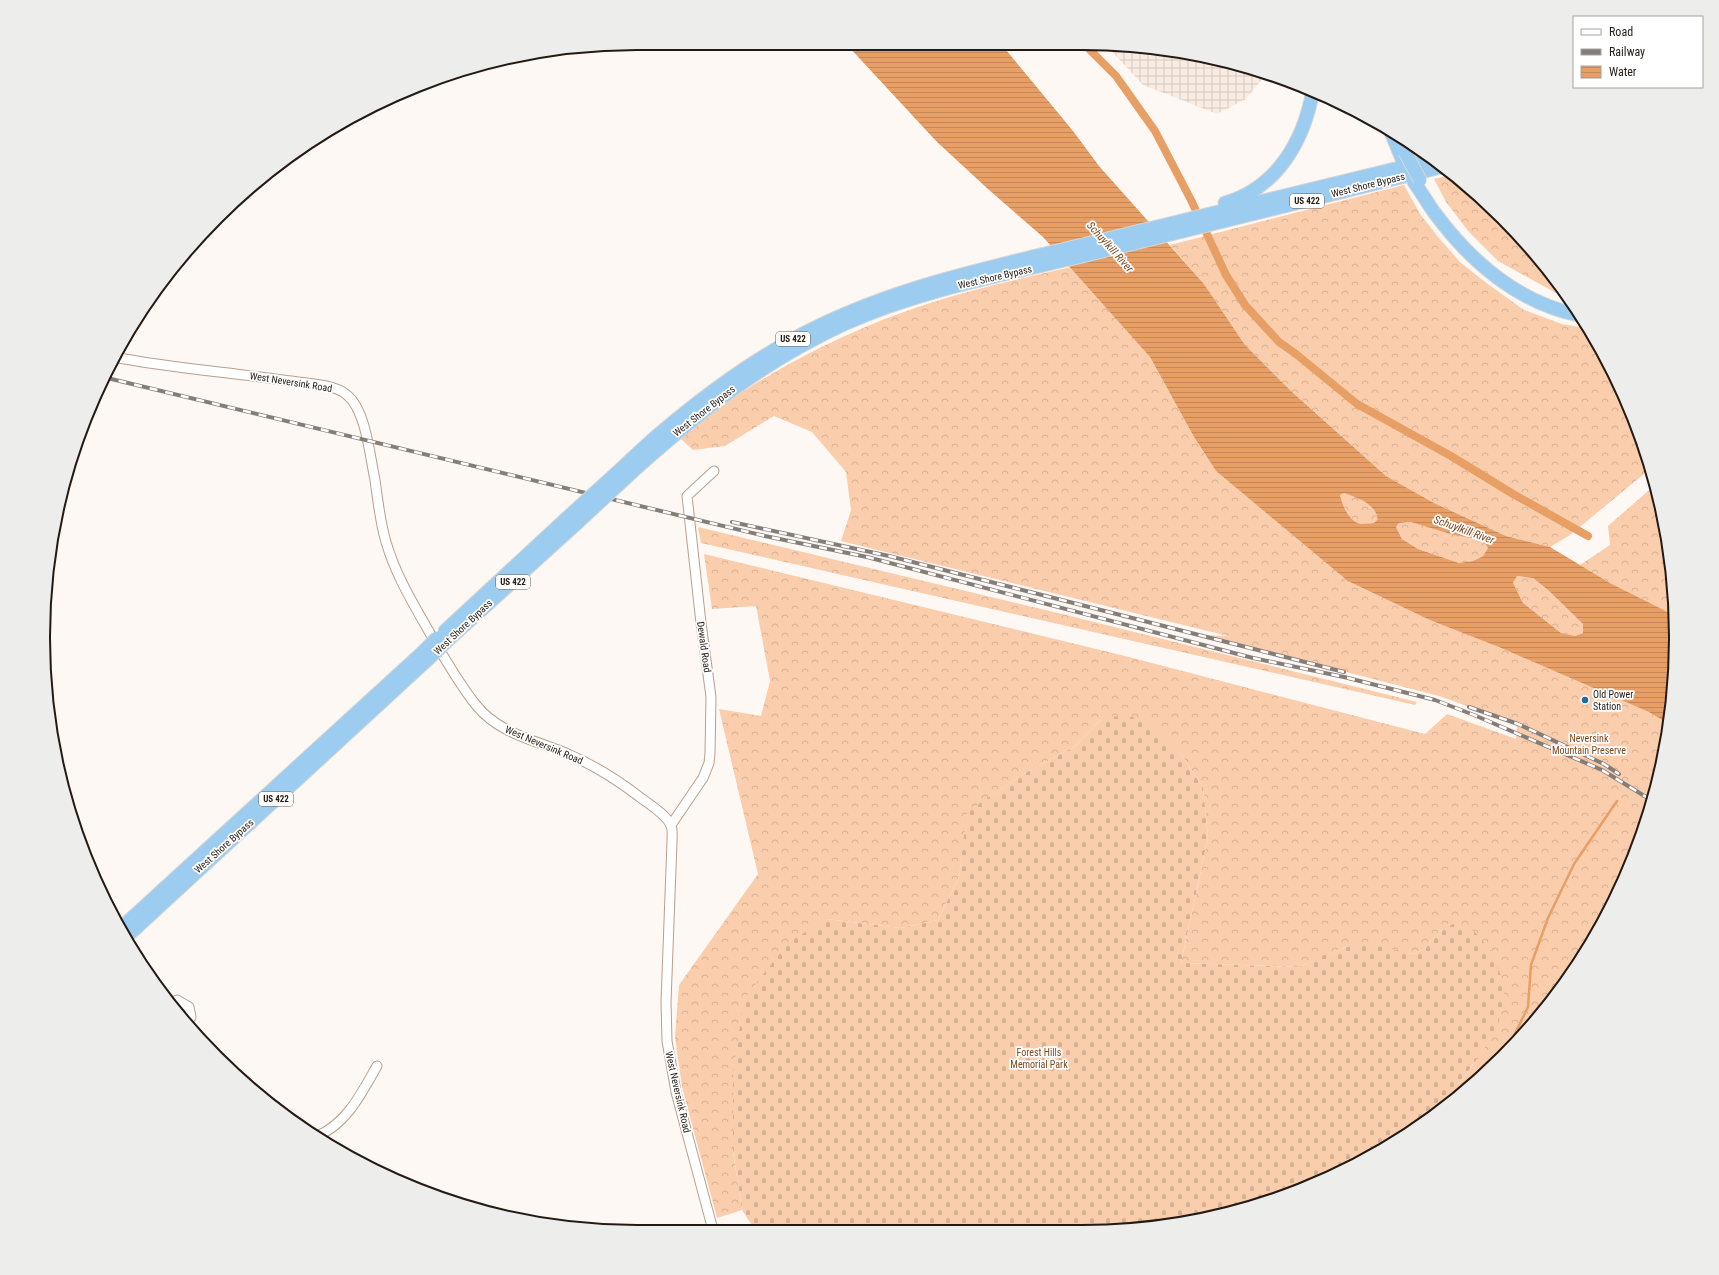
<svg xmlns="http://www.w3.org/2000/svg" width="1719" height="1275" viewBox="0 0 1719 1275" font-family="'Roboto Condensed',sans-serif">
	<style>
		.industrial { fill: url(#industrial-grid) }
		.forest { fill: url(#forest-crowns) }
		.cemetery { fill: url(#cemetery-stones) }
		.water { fill: url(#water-rules); fill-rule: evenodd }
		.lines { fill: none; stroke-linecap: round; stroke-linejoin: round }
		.stream { stroke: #e79f66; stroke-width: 2.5 }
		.canal { stroke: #e79f66; stroke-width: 8 }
		.minor-casing { stroke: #b89f8d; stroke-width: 11 }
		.highway-casing { stroke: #d8d6d5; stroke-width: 15 }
		.minor { stroke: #fff; stroke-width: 9 }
		.highway { stroke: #9cccef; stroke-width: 13 }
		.rail-casing { stroke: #857d78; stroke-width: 4 }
		.rail { stroke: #fff; stroke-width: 2.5; stroke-dasharray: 8; stroke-linecap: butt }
		.highway-bridge-casing { stroke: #d8d6d5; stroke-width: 15; stroke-linecap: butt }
		.highway-bridge { stroke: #9cccef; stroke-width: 13 }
		.poi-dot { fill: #176d9d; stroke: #fff; stroke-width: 1.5 }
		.labels { text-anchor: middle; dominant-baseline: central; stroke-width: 3.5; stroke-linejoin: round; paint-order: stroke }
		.shield { fill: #fff; stroke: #665f5a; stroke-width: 1 }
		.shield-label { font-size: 9px; font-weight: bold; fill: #241a13 }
		.street-label { font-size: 10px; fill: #241a13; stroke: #fff }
		.poi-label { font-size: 10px; fill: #241a13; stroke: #fff; text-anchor: start }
		.park-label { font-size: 10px; fill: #7a4a21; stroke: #fff }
		.water-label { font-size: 11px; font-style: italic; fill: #77471d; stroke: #fff }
		.rim { fill: none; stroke: #241a13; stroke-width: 2 }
	</style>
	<defs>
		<pattern id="industrial-grid" width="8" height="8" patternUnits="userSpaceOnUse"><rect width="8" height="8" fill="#f9ece2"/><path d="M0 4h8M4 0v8" fill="none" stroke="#d5cac1"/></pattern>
		<pattern id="forest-crowns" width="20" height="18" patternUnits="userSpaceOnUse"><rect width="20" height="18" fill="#facead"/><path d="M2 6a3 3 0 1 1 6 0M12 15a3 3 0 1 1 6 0" fill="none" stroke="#d6b094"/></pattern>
		<pattern id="cemetery-stones" width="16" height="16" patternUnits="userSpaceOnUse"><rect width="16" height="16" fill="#facead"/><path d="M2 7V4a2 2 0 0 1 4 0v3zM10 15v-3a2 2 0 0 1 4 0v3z" fill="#d6b094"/></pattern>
		<pattern id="water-rules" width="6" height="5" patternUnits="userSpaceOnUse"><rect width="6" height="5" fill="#e79f66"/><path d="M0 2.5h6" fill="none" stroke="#c68858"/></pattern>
	</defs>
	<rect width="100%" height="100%" fill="#fef8f4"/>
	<path class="industrial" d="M1105,44H1120L1235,63L1266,74L1246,99L1217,114L1143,85Z"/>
	<g class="forest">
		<path d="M1450,175L1502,217L1553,276L1566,296L1556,293L1498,261L1469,232L1446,202L1434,179Z"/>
		<path d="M1404,185L1420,214L1438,237L1460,262L1485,282L1524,310L1562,324L1586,328L1615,375L1650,469L1570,535L1550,547L1506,536L1434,503L1386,476L1292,392L1245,345L1204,284L1170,245Z"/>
		<path d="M1071,267L1150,357L1194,437L1216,471L1259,506L1671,715L1644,829L1596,935L1528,1030L1458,1095L1460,1083L1475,1062L1442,930L1423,950L1412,954L1350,946L1322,956L1300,967L1181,963L1208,837L1203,787L1180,753L1104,716L1074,747L1025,773L968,812L959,877L938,920L901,928L826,919L733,1152L742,1210L717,1218L682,1087L675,1037L679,985L758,874L719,709L761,716L770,681L756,606L712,609L704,554L1125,656L1425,734L1447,714L1516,739L1517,724L1439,696L1202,635L1228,636L841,541L851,510L846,472L812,432L774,416L725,446L693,450L681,439C696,426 712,412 728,401C788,361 858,326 927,304C974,289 1023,278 1071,267Z"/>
		<path d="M1656,484L1675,599L1674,615L1610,583L1580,565L1610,545L1608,526Z"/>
		<path d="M1344,493C1357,498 1375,503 1379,518L1374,523C1371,523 1365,524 1361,524C1348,521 1343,506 1340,495Z"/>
		<path d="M1411,522L1483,540L1488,548L1483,556L1473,561L1459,563L1418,549L1402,539L1396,527L1399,523Z"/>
		<path d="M698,527L1062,614L1417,702L1415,705L701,543Z"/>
		<path d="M1516,576L1533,578L1548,590L1583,624V633L1575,636L1561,633L1523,603L1513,583Z"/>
	</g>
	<path class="cemetery" d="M1104,716L1144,718L1180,753L1203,787L1208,837L1181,963L1300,967L1321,956L1350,946L1369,944L1412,954L1423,950L1442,930L1453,924L1475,932L1492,952L1502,979L1505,1001L1495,1033L1460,1083L1458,1095L1443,1109L1379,1152L1309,1187L1236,1212L1159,1227L755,1230L742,1210L733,1152V1074L744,999L788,943L826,919L901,928L938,920L959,877L967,812L1025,773L1074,747Z"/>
	<path class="water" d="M1002,45L1073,131L1099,166L1204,284L1245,345L1292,392L1386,476L1434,503L1506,536L1550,547L1610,583L1674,615L1671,715L1669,724L1649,712L1499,647L1430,620L1348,581L1216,471L1194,437L1150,357L1043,237L988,189L937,142L848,46ZM1344,493C1357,498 1375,503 1378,519L1374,523C1370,523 1365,524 1361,524C1348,521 1343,506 1340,495ZM1411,522L1454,535L1483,540L1488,548L1483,556L1473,561L1459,563L1418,549L1402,539L1396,527L1399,523ZM1517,576L1533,578L1548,590L1583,624V633L1575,636L1561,633L1523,603L1513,583Z"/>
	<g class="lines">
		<path class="stream" d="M1507,1050L1528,1007L1531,965L1548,918L1574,864L1617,801"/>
		<path class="canal" d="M1085,45L1116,76L1155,131L1191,200L1226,275L1245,305L1279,342L1296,354L1357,404L1451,456L1513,494L1588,536"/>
		<defs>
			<g id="minor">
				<path d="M114,357C170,368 227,372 283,380C301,383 333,383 347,395C366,410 370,457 375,480C378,501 380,522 386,542C395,573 411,600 427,628C442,654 457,681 476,705C500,735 537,740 570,755C596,766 619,781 641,798C649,804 668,816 671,826C673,830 672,837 672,842L666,1002L667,1041L676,1092L713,1230"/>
				<path d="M671,825L703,778L709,763L710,753L711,697L701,623L687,496L714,471"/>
				<path d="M170,1004L177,1000L189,1007L191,1017L187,1022"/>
				<path d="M317,1136C347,1124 362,1092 377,1066"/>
			</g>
			<g id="highway">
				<path d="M1391,132L1402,159"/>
				<path d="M1414,182C1421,192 1427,202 1434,212C1470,261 1517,302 1578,315"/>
				<path d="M1225,203C1277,188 1304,141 1313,90"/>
				<path d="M621,469C635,456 649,442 664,430C703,397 745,366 790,341C881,290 983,269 1083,245C1200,216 1316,188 1432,160"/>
				<path d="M632,472C699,412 762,362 844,324C922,289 1008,274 1090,254C1207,226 1324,196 1441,167"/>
				<path d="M445,631L566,519"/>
				<path d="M448,640L577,523"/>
				<path d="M120,929L422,653"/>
				<path d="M125,938L427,660"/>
			</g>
		</defs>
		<use href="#minor" class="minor-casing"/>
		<use href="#highway" class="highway-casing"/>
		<use href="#minor" class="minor"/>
		<use href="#highway" class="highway"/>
		<defs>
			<g id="rail">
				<path d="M103,377L765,536L867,557L1253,658L1344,677L1435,700L1474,715L1602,770L1651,800"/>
				<path d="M732,522L889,556L1344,672"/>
				<path d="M1469,707L1518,724L1604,764L1619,774"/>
			</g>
		</defs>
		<use href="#rail" class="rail-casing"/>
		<use href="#rail" class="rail"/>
		<defs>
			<g id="highway-bridge">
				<path d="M1405,152L1420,180"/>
				<path d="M566,519L621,469"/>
				<path d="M577,523L632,472"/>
				<path d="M422,653L437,638"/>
				<path d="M427,660L448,640"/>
			</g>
		</defs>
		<use href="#highway-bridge" class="highway-bridge-casing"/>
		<use href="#highway-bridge" class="highway-bridge"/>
	</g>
	<circle class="poi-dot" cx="1585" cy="700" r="4"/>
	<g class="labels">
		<g class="shield">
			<rect x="1290" y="194" width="34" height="14" rx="3"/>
			<rect x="776" y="332" width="34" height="14" rx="3"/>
			<rect x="496" y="575" width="34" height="14" rx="3"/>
			<rect x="259" y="792" width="34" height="14" rx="3"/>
		</g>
		<g class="shield-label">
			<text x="1307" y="201">US 422</text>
			<text x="793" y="339">US 422</text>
			<text x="513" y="582">US 422</text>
			<text x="276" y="799">US 422</text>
		</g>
		<g class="street-label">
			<text transform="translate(1368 185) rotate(-14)">West Shore Bypass</text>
			<text transform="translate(995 277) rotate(-13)">West Shore Bypass</text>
			<text transform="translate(291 382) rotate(9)">West Neversink Road</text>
			<text transform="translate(704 411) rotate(-38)">West Shore Bypass</text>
			<text transform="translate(463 627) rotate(-43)">West Shore Bypass</text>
			<text transform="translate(704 647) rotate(82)">Dewald Road</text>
			<text transform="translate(544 745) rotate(23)">West Neversink Road</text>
			<text transform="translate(224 846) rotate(-42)">West Shore Bypass</text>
			<text transform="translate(678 1092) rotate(77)">West Neversink Road</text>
		</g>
		<g class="poi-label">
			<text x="1593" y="694">Old Power<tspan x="1593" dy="12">Station</tspan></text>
		</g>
		<g class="park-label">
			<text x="1589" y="738">Neversink<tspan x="1589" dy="12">Mountain Preserve</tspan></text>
			<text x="1039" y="1052">Forest Hills<tspan x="1039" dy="12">Memorial Park</tspan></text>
		</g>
		<g class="water-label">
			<text transform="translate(1110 247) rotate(48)">Schuylkill River</text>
			<text transform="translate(1464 530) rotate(20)">Schuylkill River</text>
		</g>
	</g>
	<path d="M0 0H1719V1275H0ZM637 50H1082A587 587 0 0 1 1669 637V638A587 587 0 0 1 1082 1225H637A587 587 0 0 1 50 638V637A587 587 0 0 1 637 50Z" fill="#ededec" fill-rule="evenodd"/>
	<path class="rim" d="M637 50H1082A587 587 0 0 1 1669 637V638A587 587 0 0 1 1082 1225H637A587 587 0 0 1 50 638V637A587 587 0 0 1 637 50Z"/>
	<rect x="1573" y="16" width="130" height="72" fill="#ffffff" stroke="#a7a3a1"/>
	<rect x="1581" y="29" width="20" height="6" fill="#ffffff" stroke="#a7a3a1"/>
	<text x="1609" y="36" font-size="12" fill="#241a13">Road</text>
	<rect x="1581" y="49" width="20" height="6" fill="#857d78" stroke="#a7a3a1"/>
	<text x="1609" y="56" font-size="12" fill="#241a13">Railway</text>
	<rect x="1581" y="66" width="20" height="12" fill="url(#water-rules)" stroke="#a7a3a1"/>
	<text x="1609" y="76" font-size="12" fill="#241a13">Water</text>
</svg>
